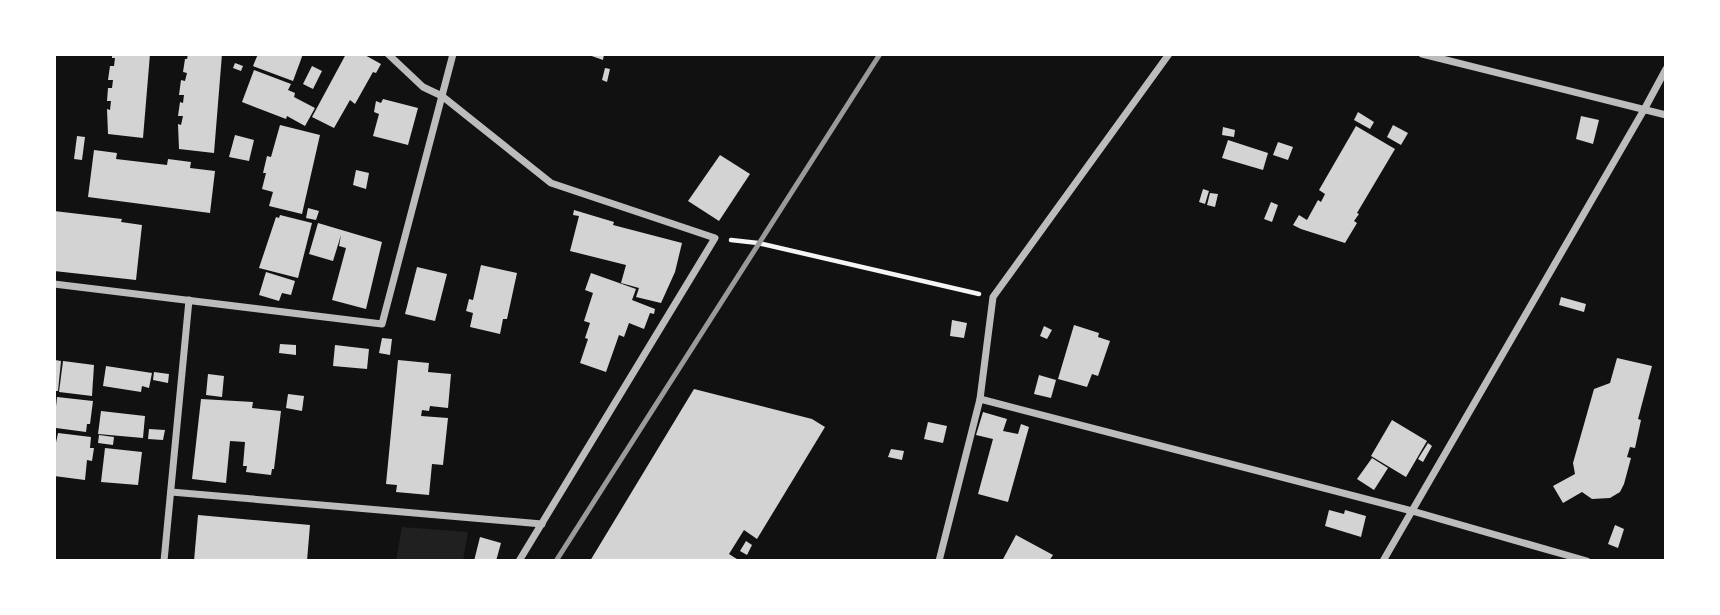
<svg xmlns="http://www.w3.org/2000/svg" width="1720" height="615" viewBox="0 0 1720 615" font-family="Ubuntu,sans-serif">
	<style>
		.green { fill: #202020 }
		.building { fill: #d3d3d3 }
		.lines { fill: none; stroke-linecap: round; stroke-linejoin: round }
		.path { stroke: #f5f5f5; stroke-width: 4.5 }
		.minor { stroke: #bcbcbc; stroke-width: 7 }
		.rail { stroke: #9a9a9a; stroke-width: 5 }
	</style>
	<rect width="100%" height="100%" fill="#111"/>
	<path class="green" d="M402,527L468,532L463,561H396Z"/>
	<g class="building">
		<path d="M112,54H150L143,138L108,134L107,109L110,110L111,101H107L108,88H112L113,80H108L110,66H114L115,58H112Z"/>
		<path d="M188,54H222L214,153L179,149L178,124L181,125L183,116H178L180,102L183,103L184,95H179L181,80L185,81L187,73L183,72L185,59H187Z"/>
		<path d="M258,54H303L293,81L253,66Z"/>
		<path d="M346,54H363L381,64L376,73L373,72L355,104L350,100L334,128L312,117Z"/>
		<path d="M586,54H604L603,60Z"/>
		<path d="M235,63L243,66L241,71L233,68Z"/>
		<path d="M312,66L322,71L313,89L303,84Z"/>
		<path d="M605,68L610,69L607,82L602,80Z"/>
		<path d="M254,70L291,84L288,90L295,93L294,97L315,108L305,126L287,116L286,119L242,102Z"/>
		<path d="M383,99L418,108L408,145L373,136L379,114L374,112L376,101L381,103Z"/>
		<path d="M1358,112L1374,122L1370,129L1354,120Z"/>
		<path d="M1581,116L1599,120L1593,144L1576,139Z"/>
		<path d="M280,125L320,135L302,214L269,206L273,192L262,189L266,173H263L267,156L271,157Z"/>
		<path d="M1393,125L1408,133L1401,145L1387,137Z"/>
		<path d="M1356,126L1395,149L1357,213L1359,214L1354,221L1357,223L1345,243L1301,229L1293,225L1299,215L1307,220L1318,200L1321,202L1325,194L1319,190Z"/>
		<path d="M1223,127L1235,130L1234,137L1222,135Z"/>
		<path d="M235,135L254,140L249,161L229,157Z"/>
		<path d="M77,136L85,137L82,160L74,159Z"/>
		<path d="M1228,140L1268,153L1263,170L1222,158Z"/>
		<path d="M1278,142L1293,147L1288,160L1273,155Z"/>
		<path d="M94,150L117,153L116,159L167,165L168,159L191,162L190,168L215,171L210,213L88,197Z"/>
		<path d="M720,155L750,174L719,221L688,201Z"/>
		<path d="M356,170L369,173L366,189L353,185Z"/>
		<path d="M1203,189L1209,191L1205,204L1199,202Z"/>
		<path d="M1210,193L1218,194L1215,207L1207,205Z"/>
		<path d="M1271,202L1278,205L1272,222L1264,219Z"/>
		<path d="M308,208L319,211L316,220L306,218Z"/>
		<path d="M574,210L614,222L613,225L682,243L675,272L661,303L636,297L639,288L621,283L626,265L570,251L579,216L573,215Z"/>
		<path d="M54,211L122,219L121,222L142,225L136,280L54,271Z"/>
		<path d="M280,215L312,223L298,278L259,268L276,217L279,218Z"/>
		<path d="M318,223L382,242L366,309L332,300L346,248L339,246L341,235L333,261L309,254Z"/>
		<path d="M481,265L517,273L507,319H503L500,334L470,327L473,313L466,311L469,299L473,300Z"/>
		<path d="M417,267L447,274L435,321L405,314Z"/>
		<path d="M266,272L295,281L291,295L282,293L279,301L259,295Z"/>
		<path d="M591,273L636,289L632,300L655,309L654,314L650,313L644,329L629,323L624,337L619,335L606,372L580,363L588,339L585,338L590,323L584,321L593,293L585,290Z"/>
		<path d="M1561,297L1586,304L1584,312L1559,305Z"/>
		<path d="M952,320L967,323L964,338L950,336Z"/>
		<path d="M1074,325L1099,333L1098,337L1110,341L1098,376L1092,374L1087,387L1058,379Z"/>
		<path d="M1044,326L1052,330L1047,339L1040,336Z"/>
		<path d="M382,338L392,339L390,355L379,353Z"/>
		<path d="M280,344L296,345V355L279,353Z"/>
		<path d="M335,345L369,349L367,369L333,366Z"/>
		<path d="M1617,358L1652,366L1638,419L1641,420L1635,448L1630,447L1627,457L1631,458L1624,484L1620,492L1610,498L1592,499L1582,492L1563,503L1553,486L1575,474L1573,463L1594,389L1610,383Z"/>
		<path d="M55,360L61,361L58,391H54Z"/>
		<path d="M398,360L429,363L428,372L451,374L448,408L430,406L429,411L422,410L421,416L448,418L443,465L432,464L429,495L396,492L397,485L386,484Z"/>
		<path d="M63,361L94,365L92,396L59,392Z"/>
		<path d="M106,366L152,373L149,388L142,386L141,392L103,386Z"/>
		<path d="M154,372L169,374L168,383L153,380Z"/>
		<path d="M208,374L224,376L222,397L206,395Z"/>
		<path d="M1039,375L1056,380L1051,398L1034,394Z"/>
		<path d="M694,389L812,419L825,427L757,539L744,530L729,554L740,561H590Z"/>
		<path d="M288,394L304,396L302,411L286,408Z"/>
		<path d="M57,397L93,401L90,424H87L86,432L56,428L54,426Z"/>
		<path d="M201,399L253,402L252,408L281,411L274,469H272L271,475L246,472L247,466H243L245,442L230,441L226,483L192,479Z"/>
		<path d="M101,411L145,416L143,438L98,434Z"/>
		<path d="M983,412L1007,419L1003,431L1018,434L1021,424L1029,427L1008,502L978,494L993,439L976,435Z"/>
		<path d="M1392,420L1427,441L1406,477L1371,456Z"/>
		<path d="M928,422L947,426L943,443L924,439Z"/>
		<path d="M149,429L165,430L163,440L148,439Z"/>
		<path d="M58,433L91,437L90,448H94L92,461L87,460L85,480L54,476V452Z"/>
		<path d="M99,435L114,437L113,445L98,443Z"/>
		<path d="M1428,443L1432,446L1423,462L1418,459Z"/>
		<path d="M105,448L142,452L138,485L101,482Z"/>
		<path d="M891,449L904,451L902,460L888,457Z"/>
		<path d="M1372,458L1388,468L1374,490L1357,479Z"/>
		<path d="M1329,510L1344,514L1345,510L1366,516L1361,537L1325,526Z"/>
		<path d="M198,515L310,525L307,561H194Z"/>
		<path d="M1615,525L1624,529L1618,548L1608,544Z"/>
		<path d="M1016,535L1053,555L1049,561H1002Z"/>
		<path d="M480,537L501,543L496,561H474Z"/>
		<path d="M746,541L752,545L747,555L740,551Z"/>
	</g>
	<g class="lines">
		<path class="path" d="M731,240L758,243L979,294"/>
		<g class="minor">
			<path d="M388,54L423,87L442,96L551,183L715,238L519,561"/>
			<path d="M1422,54L1666,115"/>
			<path d="M54,284L382,324L453,54"/>
			<path d="M980,399L1412,511L1587,561"/>
			<path d="M171,492L542,524"/>
			<path d="M164,561L189,300"/>
			<path d="M939,561L980,399L993,297L1169,54"/>
			<path d="M1383,561L1645,108L1666,69"/>
		</g>
		<path class="rail" d="M556,561L880,54"/>
	</g>
	<rect width="1720" height="615" fill="none" stroke="#ffffff" stroke-width="112"/>
</svg>
